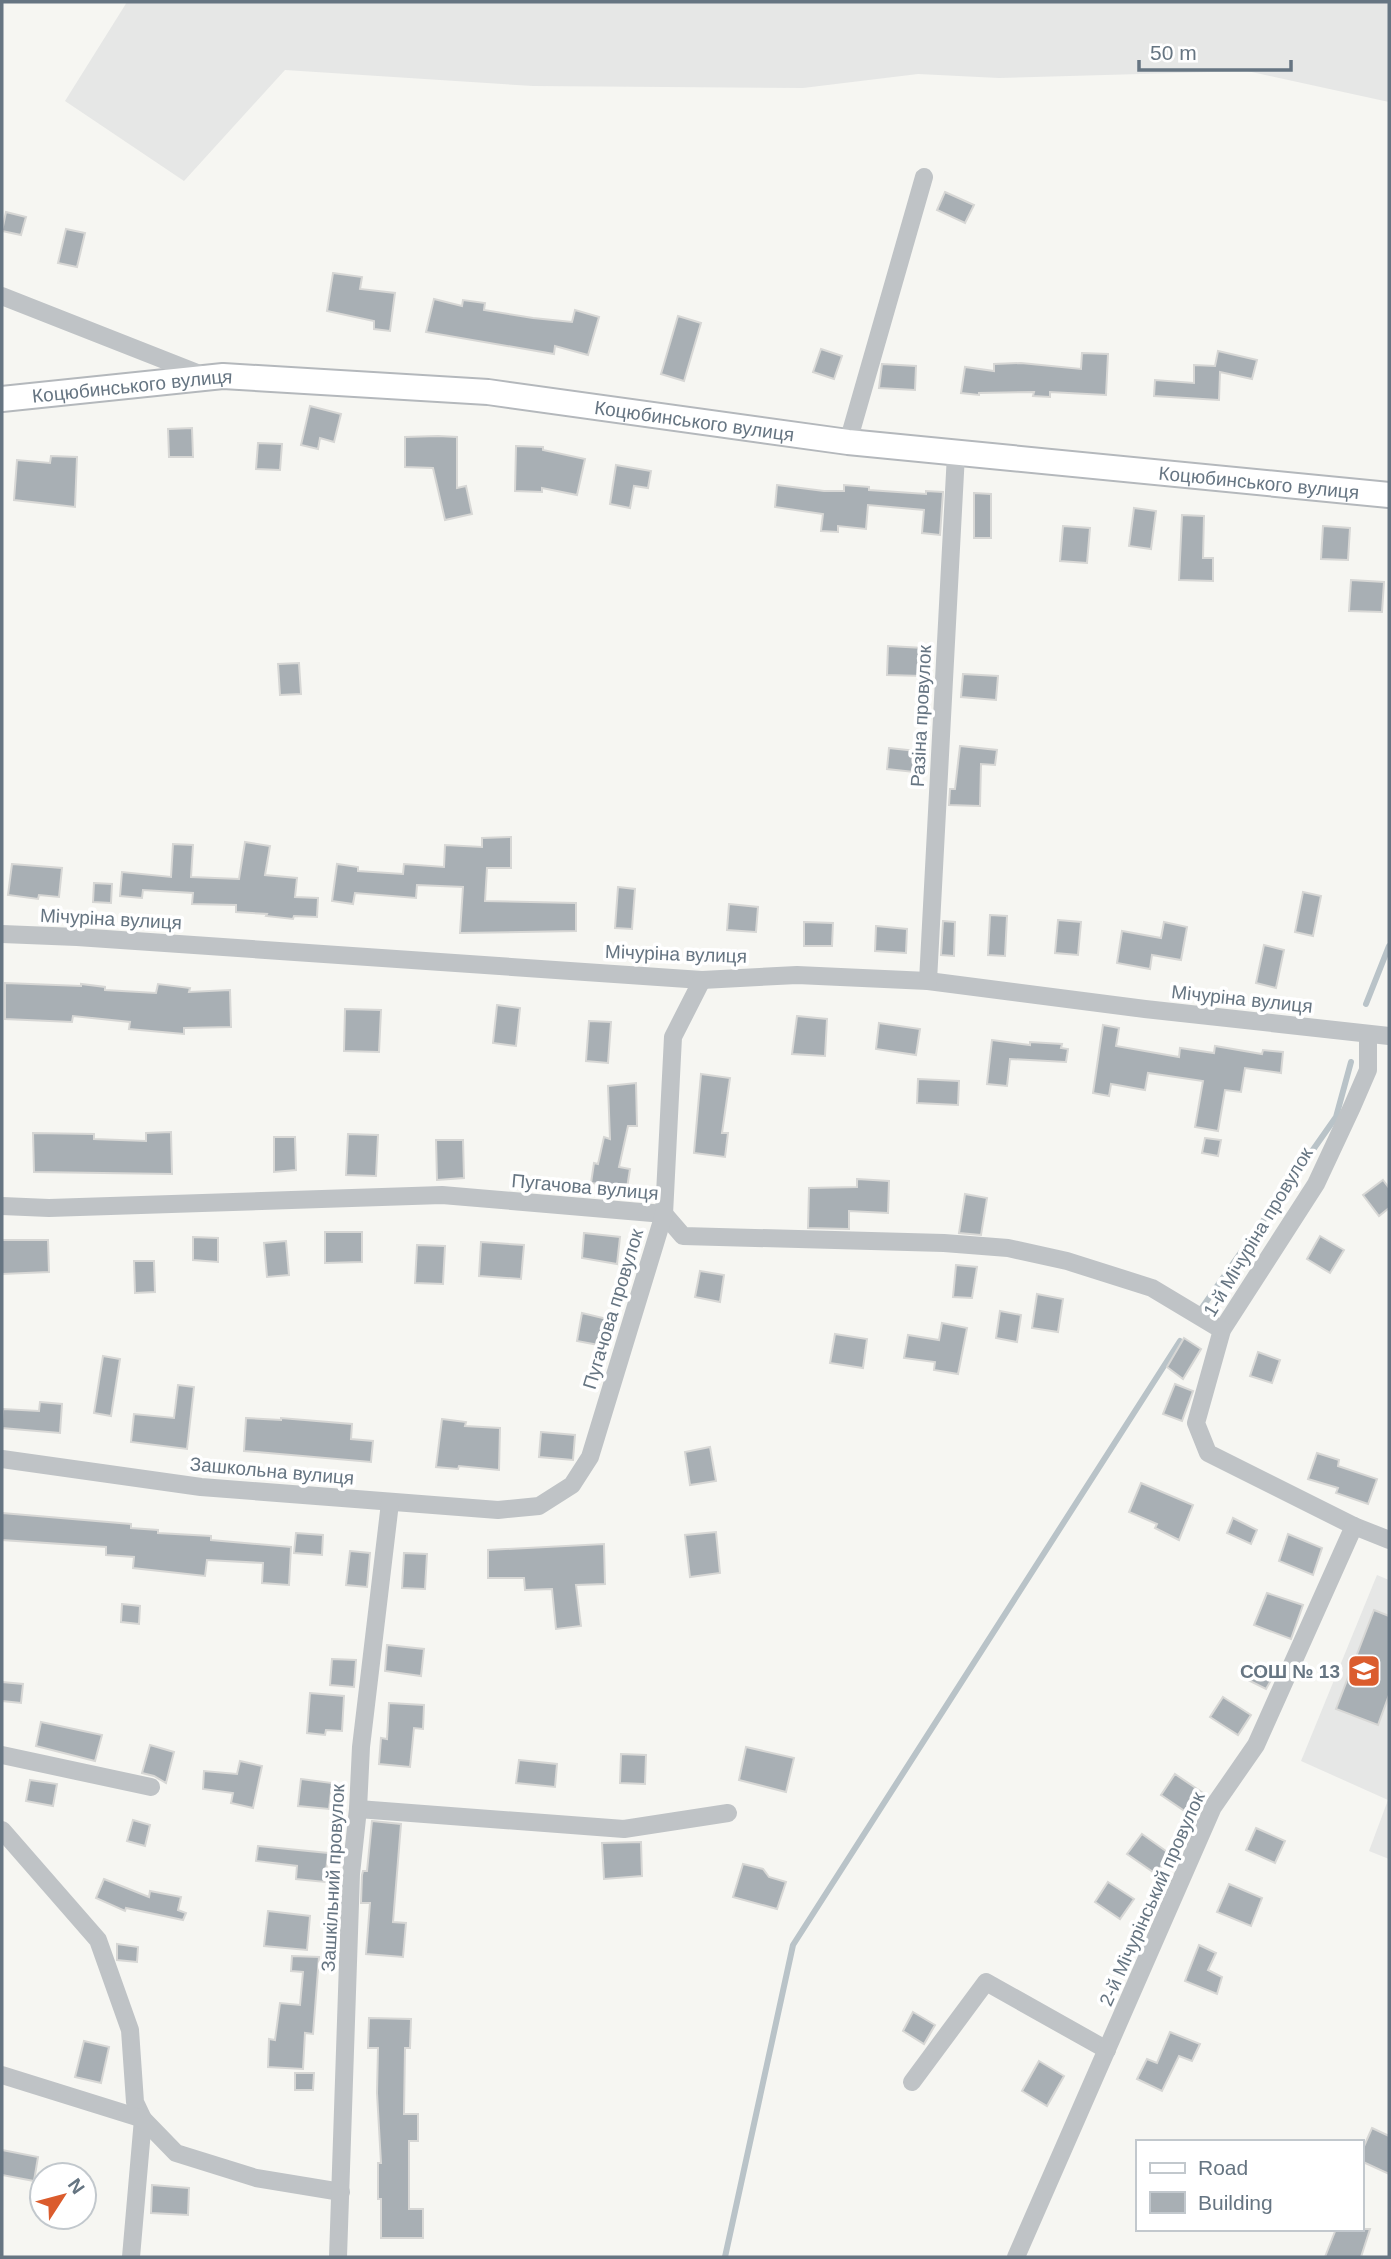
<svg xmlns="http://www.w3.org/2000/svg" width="1391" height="2259" viewBox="0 0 1391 2259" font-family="Arial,sans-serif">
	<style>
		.built { fill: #e6e7e6 }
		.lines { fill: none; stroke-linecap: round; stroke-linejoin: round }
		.stream { stroke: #b9c3c8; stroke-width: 6 }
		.building { fill: #a8afb4; stroke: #d7d7d5; stroke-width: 2 }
		.secondary-casing { stroke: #b4b8bc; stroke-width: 28 }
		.street { stroke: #bfc3c6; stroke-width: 18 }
		.secondary { stroke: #fff; stroke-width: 24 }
		.labels { text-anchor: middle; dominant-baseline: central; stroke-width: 7; stroke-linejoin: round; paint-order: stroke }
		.street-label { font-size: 19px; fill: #667582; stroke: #fff }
		.poi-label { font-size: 19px; font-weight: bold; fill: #667582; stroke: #fff; text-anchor: end }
	</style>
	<rect width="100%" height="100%" fill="#f6f6f2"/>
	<g class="built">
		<path d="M127,2H1389V102L1247,71L999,78L918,74L803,88L533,86L285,70L184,181L65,101Z"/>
		<path d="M1377,1575L1389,1580V1859L1369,1851L1388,1800L1301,1761Z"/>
	</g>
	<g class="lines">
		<g class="stream">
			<path d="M1366,1004L1389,946"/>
			<path d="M1199,1312L1336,1117L1351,1062"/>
			<path d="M725,2257L793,1945L1180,1341"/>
		</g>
	</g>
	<g class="building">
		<path d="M945,192L974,205L965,223L937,210Z"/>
		<path d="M6,212L26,217L21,235L2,231Z"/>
		<path d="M66,229L85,233L77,267L58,263Z"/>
		<path d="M333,273L362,277L360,289L395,293L390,331L374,329V321L327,311Z"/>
		<path d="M434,299L462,306L463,300L485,303L484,310L533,318L572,322L575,310L599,317L588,355L555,346L554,354L426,332Z"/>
		<path d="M678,316L701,323L684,381L661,374Z"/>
		<path d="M821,349L842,356L834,379L813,372Z"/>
		<path d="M1218,351L1257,360L1252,379L1220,372L1219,400L1154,396L1155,380L1194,383V365L1215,366Z"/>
		<path d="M1082,353L1108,354L1106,395L1050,392V397L1033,396L1034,392L979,393V395L961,393L965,367L994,371V364L1021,363L1081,369Z"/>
		<path d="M882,364L916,366L915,390L879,388Z"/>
		<path d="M310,406L341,414L334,442L320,438L318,449L301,445Z"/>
		<path d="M192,428L193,457H169L168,429Z"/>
		<path d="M438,436L457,437V488L466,486L472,514L445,520L433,468L405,467V437Z"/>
		<path d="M258,443L282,444L280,470L256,469Z"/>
		<path d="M516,446L543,447V450L585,459L577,495L542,488V492L515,491Z"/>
		<path d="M51,456L77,457L75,507L14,500L17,460L50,463Z"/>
		<path d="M616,465L651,471L648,488L634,486L630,508L610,504Z"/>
		<path d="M777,485L824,491H844V485L869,487V490L926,494V491L943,492L940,535L922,533L924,510L868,505L866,529L838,526V532L821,531L823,514L775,507Z"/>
		<path d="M974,493L991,494V538H974Z"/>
		<path d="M1134,508L1156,511L1151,549L1129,546Z"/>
		<path d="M1182,515L1204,516L1203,558H1213V581L1179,580Z"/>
		<path d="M1063,526L1090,528L1087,563L1060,561Z"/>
		<path d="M1323,526L1350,528L1348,560L1321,559Z"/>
		<path d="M1351,580L1384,582L1382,612L1349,611Z"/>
		<path d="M888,646L924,648L923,676L887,675Z"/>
		<path d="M299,663L301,694L280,695L278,664Z"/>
		<path d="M963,674L998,676L996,700L961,697Z"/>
		<path d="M960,746L997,750L995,765L981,764L980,806L949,805L950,789H955Z"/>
		<path d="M889,748L916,751L914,772L887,769Z"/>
		<path d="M511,837V868H487L485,901L576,903V931L460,933L463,887L417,885L416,898L355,893L353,904L332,901L337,864L358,867V871L403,874L404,864L444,867L445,845L482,847V838Z"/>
		<path d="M245,842L270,846L265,875L297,878L295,897L318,898L317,917L294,916L293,919L266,916L267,914L236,912V905L192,904L193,893L143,890L142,898L120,896L122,872L171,877L173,844L193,845L191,877L239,879Z"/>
		<path d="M12,864L62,868L59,897L39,895L38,899L8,895Z"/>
		<path d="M94,883L112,884L111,903L93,902Z"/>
		<path d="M618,887L635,889L632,929L615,928Z"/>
		<path d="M1303,892L1321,896L1313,936L1295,932Z"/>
		<path d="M729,904L758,907L756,932L727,930Z"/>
		<path d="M990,915L1007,916L1005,956L988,955Z"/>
		<path d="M1058,920L1081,922L1078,955L1055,953Z"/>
		<path d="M943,921L955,922L954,956L941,955Z"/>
		<path d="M804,922L833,923L832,946H804Z"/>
		<path d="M1164,922L1187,927L1181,960L1152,955L1150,969L1117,963L1122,931L1161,938Z"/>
		<path d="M876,926L907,929L906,953L875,951Z"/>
		<path d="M1264,945L1284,950L1276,988L1256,983Z"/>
		<path d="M5,983L81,986V984L105,987V990L156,993L158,984L190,988L189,992L230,990L231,1027L184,1028V1034L129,1029L130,1022L73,1016L72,1022L5,1019Z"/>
		<path d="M497,1005L520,1008L516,1046L493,1043Z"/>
		<path d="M345,1009L381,1010L379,1052L344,1051Z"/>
		<path d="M797,1016L827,1019L825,1056L792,1054Z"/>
		<path d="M589,1021L611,1022L608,1063L586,1061Z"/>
		<path d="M879,1023L920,1029L916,1055L876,1049Z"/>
		<path d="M1103,1025L1119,1028L1116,1046L1179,1057L1180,1048L1214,1053L1215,1046L1262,1054L1263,1050L1283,1052L1281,1073L1245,1068L1241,1092L1225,1090L1218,1131L1195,1127L1203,1081L1148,1073L1145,1090L1111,1084L1109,1096L1093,1093Z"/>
		<path d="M992,1040L1030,1045V1042L1062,1044L1061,1048L1068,1049L1066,1062L1010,1059L1007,1086L987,1084Z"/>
		<path d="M701,1074L730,1078L722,1133H728L725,1157L694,1153Z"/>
		<path d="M918,1079L959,1081L958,1105L917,1103Z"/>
		<path d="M636,1083L637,1126H628L619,1167L630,1169L627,1188L591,1183L594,1163L598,1164L604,1137L610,1139L608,1086Z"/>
		<path d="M171,1132L172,1174L34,1172L33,1133L94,1134V1139L146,1141V1133Z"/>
		<path d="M348,1134L378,1135L376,1176L346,1175Z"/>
		<path d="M274,1137H295L296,1170L274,1172Z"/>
		<path d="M1205,1138L1221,1140L1218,1156L1202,1153Z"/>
		<path d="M436,1140H463L464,1178L437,1180Z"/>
		<path d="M857,1179L889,1181L888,1213L849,1211V1229L808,1228L809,1188L857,1187Z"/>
		<path d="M1383,1180L1389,1188V1208L1379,1216L1363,1195Z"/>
		<path d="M965,1194L987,1198L981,1235L959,1233Z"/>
		<path d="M325,1232H362V1262L325,1263Z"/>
		<path d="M584,1233L620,1237L617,1264L582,1258Z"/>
		<path d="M1320,1236L1344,1250L1330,1273L1307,1259Z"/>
		<path d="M193,1237L218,1238V1262L193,1260Z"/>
		<path d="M2,1240H48L49,1272L2,1274Z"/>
		<path d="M286,1241L289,1275L267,1277L264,1243Z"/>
		<path d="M481,1242L524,1245L521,1279L479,1276Z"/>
		<path d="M417,1245L445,1246L443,1284L415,1283Z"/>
		<path d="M134,1261H154L155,1292L135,1293Z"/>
		<path d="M956,1265L977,1267L972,1298L953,1297Z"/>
		<path d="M700,1271L724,1275L720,1302L695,1297Z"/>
		<path d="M1037,1294L1063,1299L1058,1332L1032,1328Z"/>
		<path d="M1000,1311L1021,1315L1017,1342L996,1338Z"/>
		<path d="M582,1313L611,1320L604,1346L577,1341Z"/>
		<path d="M942,1323L967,1328L958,1374L934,1370L935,1362L904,1358L908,1335L939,1340Z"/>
		<path d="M835,1334L867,1339L863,1368L830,1363Z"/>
		<path d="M1184,1338L1201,1349L1183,1379L1167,1367Z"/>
		<path d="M1258,1352L1280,1360L1272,1383L1250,1376Z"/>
		<path d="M103,1356L120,1359L111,1416L94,1413Z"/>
		<path d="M1175,1384L1193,1391L1182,1421L1163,1414Z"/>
		<path d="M178,1385L194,1387L187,1449L131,1442L134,1414L174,1418Z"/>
		<path d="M40,1402L62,1404L60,1433L2,1428L3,1409L39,1411Z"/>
		<path d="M246,1418L281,1420V1418L352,1424L351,1439L373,1441L371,1462L244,1451Z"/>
		<path d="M442,1419L466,1422L465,1426L500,1428L499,1470L459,1466L458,1469L436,1467Z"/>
		<path d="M541,1432L575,1435L573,1460L539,1457Z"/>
		<path d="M710,1447L716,1481L690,1485L685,1452Z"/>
		<path d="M1317,1453L1339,1460L1338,1466L1377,1479L1368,1504L1336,1493L1338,1488L1308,1479Z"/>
		<path d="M1141,1483L1193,1505L1179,1540L1155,1528L1157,1524L1129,1512Z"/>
		<path d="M2,1513L131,1524V1528L158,1530V1533L211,1536V1540L291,1547L289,1585L262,1583L263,1563L207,1560L205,1576L133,1568L134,1557L106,1555V1547L2,1540Z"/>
		<path d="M1233,1518L1257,1530L1251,1544L1227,1533Z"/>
		<path d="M716,1532L720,1573L690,1577L685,1535Z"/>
		<path d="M296,1533L323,1535L322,1555L294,1553Z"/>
		<path d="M1288,1534L1322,1548L1313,1575L1279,1561Z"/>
		<path d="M604,1544L605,1584L576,1585L581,1626L556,1629L552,1589L525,1590L524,1578H488V1550Z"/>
		<path d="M350,1551L370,1553L367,1587L346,1585Z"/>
		<path d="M404,1553L427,1554L425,1589L402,1588Z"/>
		<path d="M1267,1593L1303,1605L1291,1639L1254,1625Z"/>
		<path d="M122,1604L140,1606L139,1624L121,1622Z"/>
		<path d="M1374,1610L1389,1616V1695L1378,1725L1336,1709Z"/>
		<path d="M387,1645L424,1649L421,1676L385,1671Z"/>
		<path d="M332,1659L356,1660L354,1687L330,1685Z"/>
		<path d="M1253,1664L1274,1675L1266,1689L1246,1679Z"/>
		<path d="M2,1682L23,1684L21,1703L2,1701Z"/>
		<path d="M310,1693L344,1696L342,1731L326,1730L325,1735L307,1733Z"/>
		<path d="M1223,1697L1251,1715L1238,1735L1210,1717Z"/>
		<path d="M389,1703L424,1705L423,1729L414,1728L410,1767L379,1764L381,1738L387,1739Z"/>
		<path d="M41,1722L102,1735L95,1761L36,1746Z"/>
		<path d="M150,1745L174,1752L166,1783L154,1776L142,1773Z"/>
		<path d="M746,1747L794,1758L786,1792L739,1780Z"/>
		<path d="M621,1754L646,1755L645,1784L620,1783Z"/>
		<path d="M519,1760L557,1764L555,1787L516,1783Z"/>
		<path d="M240,1761L262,1766L253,1808L231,1803L233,1793L203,1789L204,1771L237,1774Z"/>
		<path d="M1175,1774L1203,1793L1189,1814L1161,1795Z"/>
		<path d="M301,1779L332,1783L329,1809L298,1806Z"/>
		<path d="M30,1780L57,1784L53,1806L26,1801Z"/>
		<path d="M133,1820L150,1825L145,1846L127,1841Z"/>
		<path d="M372,1821L401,1824L393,1922L406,1923L403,1957L366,1954L370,1903H361L362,1875L363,1871H367Z"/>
		<path d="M1256,1828L1285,1841L1275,1863L1246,1850Z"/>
		<path d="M1142,1834L1170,1854L1156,1874L1127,1854Z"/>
		<path d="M641,1842L642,1876L604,1879L602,1843Z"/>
		<path d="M258,1846L328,1853L325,1882L296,1879L297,1866L256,1861Z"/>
		<path d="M743,1864L763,1869L769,1877L786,1882L777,1909L733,1897Z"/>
		<path d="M104,1879L149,1897L150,1891L181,1897L178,1910L186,1913L183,1920L126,1908L125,1911L96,1898Z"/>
		<path d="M1108,1882L1134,1899L1120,1919L1095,1902Z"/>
		<path d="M1229,1884L1262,1898L1251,1926L1217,1912Z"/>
		<path d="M268,1911L310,1916L307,1950L264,1946Z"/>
		<path d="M117,1944L138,1947L137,1962L117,1960Z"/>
		<path d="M1199,1945L1216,1953L1208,1970L1222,1977L1217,1994L1185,1981Z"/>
		<path d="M292,1956L319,1957L313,2034L305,2033L303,2069L268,2067L269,2039L275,2040L280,2003L300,2005L303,1972L291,1971Z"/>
		<path d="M913,2012L935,2025L924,2044L903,2031Z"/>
		<path d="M369,2018L411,2019L410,2048H405L404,2114H418V2141H409V2209H423V2238H381V2199H378V2163H381L377,2093L378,2048H368Z"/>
		<path d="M1170,2032L1200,2044L1192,2061L1179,2056L1162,2091L1137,2079L1147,2059L1157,2063Z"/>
		<path d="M84,2041L109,2047L101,2083L75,2077Z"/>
		<path d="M1039,2061L1064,2076L1047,2106L1022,2091Z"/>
		<path d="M295,2073H314L313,2090H295Z"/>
		<path d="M1372,2128L1389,2136V2174L1361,2161V2153Z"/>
		<path d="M2,2150L38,2157L34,2181L2,2175Z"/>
		<path d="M152,2185L189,2188L188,2215L151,2213Z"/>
		<path d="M1336,2229H1370L1361,2257H1325Z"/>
	</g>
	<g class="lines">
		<defs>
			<g id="secondary">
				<path id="s1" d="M2,399L223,376L488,392L848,442L1389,495"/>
			</g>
		</defs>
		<use href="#secondary" class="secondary-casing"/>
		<g class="street">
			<path d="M2,296L205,376"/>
			<path d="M848,442L924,177"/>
			<path d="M2,934L77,937L702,980L797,975L928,981L1145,1009L1389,1036"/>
			<path d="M928,981L956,454"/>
			<path d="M1368,1035V1070L1352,1107L1316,1184L1222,1330L1196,1423L1208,1453L1354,1526L1389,1540"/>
			<path d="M2,1206L49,1208L442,1195L664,1214L683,1236L944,1243L1008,1248L1067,1261L1152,1288L1222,1330"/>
			<path d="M2,1459L201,1487L498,1510L539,1506L572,1485L590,1457L664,1214L673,1037L702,980"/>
			<path d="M2,1755L151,1787"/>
			<path d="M358,1809L624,1829L728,1813"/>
			<path d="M2,1830L98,1940L130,2030L135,2102L143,2119L131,2257"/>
			<path d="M2,2075L143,2119L176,2153L256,2178L341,2192"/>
			<path d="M912,2082L986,1982L1107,2050"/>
			<path d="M338,2257L351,1874L358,1809L361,1747L390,1503"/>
			<path d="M1016,2257L1213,1807L1256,1745L1354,1526"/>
		</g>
		<use href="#secondary" class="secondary"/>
	</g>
	<defs>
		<symbol id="school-square" viewBox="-11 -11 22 22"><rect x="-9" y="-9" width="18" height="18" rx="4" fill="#db5c2d" stroke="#fff"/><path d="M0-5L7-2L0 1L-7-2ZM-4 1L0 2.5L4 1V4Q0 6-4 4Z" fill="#fff"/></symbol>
	</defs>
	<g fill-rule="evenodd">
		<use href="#school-square" x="1345" y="1652" width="38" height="38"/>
	</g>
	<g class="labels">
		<g class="street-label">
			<text stroke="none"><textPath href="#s1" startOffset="131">Коцюбинського вулиця</textPath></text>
			<text stroke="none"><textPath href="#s1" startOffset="696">Коцюбинського вулиця</textPath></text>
			<text stroke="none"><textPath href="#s1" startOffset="1264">Коцюбинського вулиця</textPath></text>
			<text transform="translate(921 716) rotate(-87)">Разіна провулок</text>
			<text transform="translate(111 919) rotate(3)">Мічуріна вулиця</text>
			<text transform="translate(676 954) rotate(2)">Мічуріна вулиця</text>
			<text transform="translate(1242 999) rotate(6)">Мічуріна вулиця</text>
			<text transform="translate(585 1187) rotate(5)">Пугачова вулиця</text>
			<text transform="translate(1258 1232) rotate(-59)">1-й Мічуріна провулок</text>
			<text transform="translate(613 1309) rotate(-73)">Пугачова провулок</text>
			<text transform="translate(272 1471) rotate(5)">Зашкольна вулиця</text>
			<text transform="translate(333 1878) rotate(-87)">Зашкільний провулок</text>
			<text transform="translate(1152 1899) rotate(-66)">2-й Мічурінський провулок</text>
		</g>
		<g class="poi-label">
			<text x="1340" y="1671">СОШ № 13</text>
		</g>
	</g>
	<rect width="1391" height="2259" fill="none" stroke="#667582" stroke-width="7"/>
	<rect x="1136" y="2140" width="228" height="91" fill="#ffffff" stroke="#c2c8cd" stroke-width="2"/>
	<rect x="1150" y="2163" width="35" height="10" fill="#ffffff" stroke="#c2c8cd" stroke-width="2"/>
	<text x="1198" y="2175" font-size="21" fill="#667582">Road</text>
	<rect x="1150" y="2192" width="35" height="21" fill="#a8afb4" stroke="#c2c8cd" stroke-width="2"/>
	<text x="1198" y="2210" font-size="21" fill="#667582">Building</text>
	<g transform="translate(63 2196) rotate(54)"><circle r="33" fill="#ffffff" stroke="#c2c8cd" stroke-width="2"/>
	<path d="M0-5L12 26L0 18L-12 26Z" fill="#db5c2d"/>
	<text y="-10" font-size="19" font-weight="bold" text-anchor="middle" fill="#667582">N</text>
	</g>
	<path d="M1139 60v10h152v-10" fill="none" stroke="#667582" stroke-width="3.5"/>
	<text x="1150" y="60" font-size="21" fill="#667582" stroke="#ffffff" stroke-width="5" paint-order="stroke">50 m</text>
</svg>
